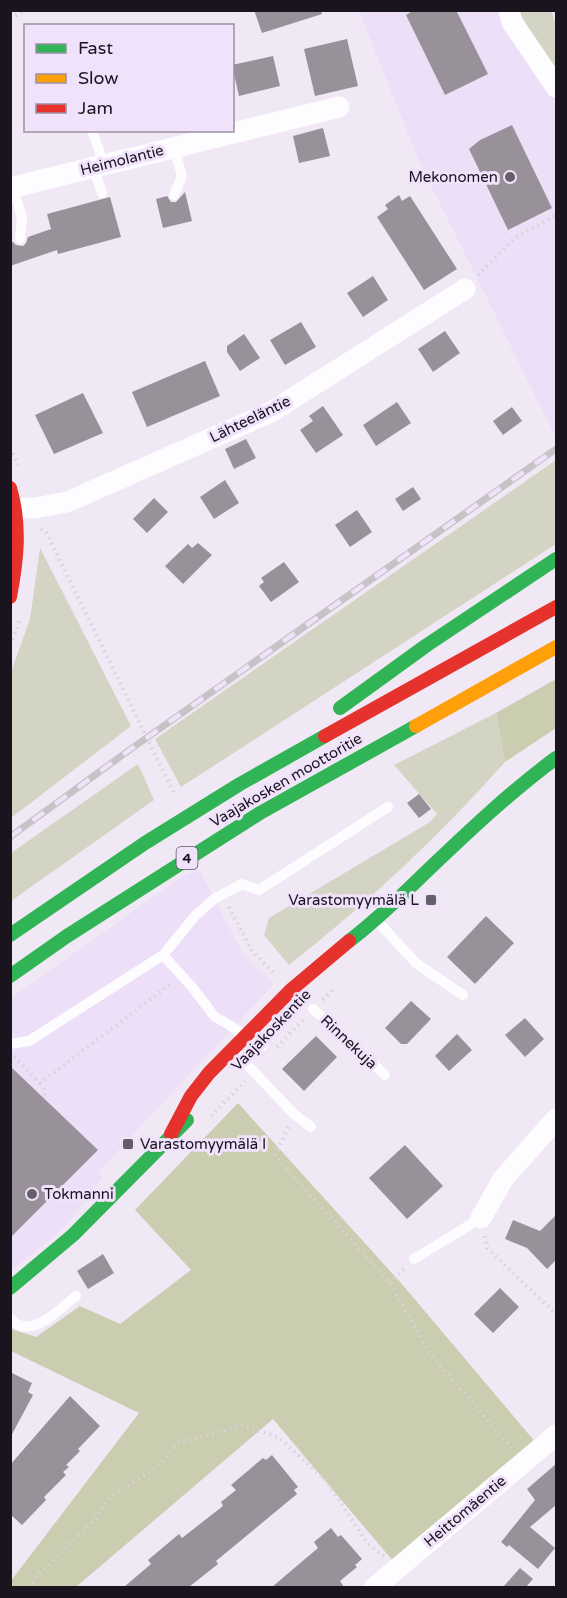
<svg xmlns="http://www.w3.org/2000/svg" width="567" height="1598" viewBox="0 0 567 1598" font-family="'Varela Round',sans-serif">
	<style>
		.built { fill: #eddff7 }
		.green { fill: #d4d4c5 }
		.forest { fill: #cbcdb1 }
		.building { fill: #99919a }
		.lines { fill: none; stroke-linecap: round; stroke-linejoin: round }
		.path { stroke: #d6d3d7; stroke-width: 4; stroke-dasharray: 1.5 4.5; stroke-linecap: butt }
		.lane { stroke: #fdfcfe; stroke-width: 10 }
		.street { stroke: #fdfcfe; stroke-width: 21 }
		.fast { stroke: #30b455; stroke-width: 14 }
		.slow { stroke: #ff9f0a; stroke-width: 14 }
		.jam { stroke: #e5322d; stroke-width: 14 }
		.rail-casing { stroke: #c6c3c7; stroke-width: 7 }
		.rail { stroke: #f1e2fb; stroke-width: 4.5; stroke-dasharray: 14; stroke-linecap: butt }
		.poi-dot { fill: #645e69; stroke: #f1e2fb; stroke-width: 2 }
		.labels { text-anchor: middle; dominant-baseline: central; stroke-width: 6; stroke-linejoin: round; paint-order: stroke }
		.shield { fill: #f1e2fb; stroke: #5a5260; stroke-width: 1.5 }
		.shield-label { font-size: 14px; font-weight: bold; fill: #19141d }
		.street-label { font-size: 15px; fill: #19141d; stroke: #f1e2fb }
		.poi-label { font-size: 15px; fill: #19141d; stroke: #f1e2fb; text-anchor: end }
	</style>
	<rect width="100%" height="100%" fill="#f0e8f5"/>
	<g class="built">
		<path d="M359,11H556V432L554,434L419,161Z"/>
		<path d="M199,869L244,956L274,984L98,1172L102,1178L67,1225L11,1271V998L180,878Z"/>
	</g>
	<g class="green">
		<path d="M519,11H551L556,25V69L528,29Z"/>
		<path d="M556,460V544L181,787L155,739Z"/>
		<path d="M40,548L131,726L11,818V672L30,619Z"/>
		<path d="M496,713L505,762C440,835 367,904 289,965L264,935L269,918L430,822L437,814L394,765Z"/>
		<path d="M138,764L154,800L11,901V853Z"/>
	</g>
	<g class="forest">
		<path d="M556,679V728L505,762L496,713Z"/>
		<path d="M238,1103L401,1283L542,1450L398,1567L273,1419L76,1587H11L10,1582L139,1413L11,1351V1329L36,1337L80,1306L120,1324L191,1270L135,1210Z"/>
	</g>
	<g class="building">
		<path d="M254,10H321L322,14L262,33Z"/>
		<path d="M414,10H456L488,74L445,95L406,15Z"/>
		<path d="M347,39L358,86L315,96L304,49Z"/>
		<path d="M273,56L280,86L239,96L232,65Z"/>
		<path d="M512,125L552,208L508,230L469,149L480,140Z"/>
		<path d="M323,128L330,156L299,163L293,136Z"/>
		<path d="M185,192L192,221L163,228L156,199L167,196L171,202H176Z"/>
		<path d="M399,195L402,201L410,196L457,269L424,290L377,217L388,209L385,205Z"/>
		<path d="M110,197L121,237L58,254L57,250L10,266V242H13L16,245L23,246L26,243L28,237L51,229L47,214Z"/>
		<path d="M373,276L388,300L363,317L347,293Z"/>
		<path d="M301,322L316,347L285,365L270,340Z"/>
		<path d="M445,331L460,353L433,372L418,349Z"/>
		<path d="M244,334L260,358L240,371L227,352V346Z"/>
		<path d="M205,361L220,396L147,427L132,392Z"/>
		<path d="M83,393L103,433L54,454L35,415Z"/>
		<path d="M397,402L411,423L376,446L363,425Z"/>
		<path d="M323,406L343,435L316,453L300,430L313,421L309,416Z"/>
		<path d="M512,407L522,421L503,435L493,421Z"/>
		<path d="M246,439L256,458L234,469L225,449Z"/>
		<path d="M225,480L239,503L214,519L200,497Z"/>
		<path d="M413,487L421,499L403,511L395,499Z"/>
		<path d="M154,498L168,512L147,533L133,519Z"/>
		<path d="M357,510L372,532L350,547L335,525Z"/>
		<path d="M198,543L212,555L183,584L165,566L188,544L192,548Z"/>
		<path d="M284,562L299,582L271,602L259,586L264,582L261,578Z"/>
		<path d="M419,794L431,809L419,818L407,803Z"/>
		<path d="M486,916L514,943L475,984L447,957Z"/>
		<path d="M411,1001L431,1019L407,1044H401L385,1028Z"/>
		<path d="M525,1018L544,1039L525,1057L505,1035Z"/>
		<path d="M457,1034L472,1050L449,1071L435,1056Z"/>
		<path d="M316,1036L337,1057L304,1091L282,1069Z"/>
		<path d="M10,1066L98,1150L10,1238Z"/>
		<path d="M405,1145L443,1186L407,1219L369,1178Z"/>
		<path d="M556,1215V1260L547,1269L527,1248L505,1239L513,1220L540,1231Z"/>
		<path d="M103,1254L114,1273L88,1289L77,1271Z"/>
		<path d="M500,1288L519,1307L493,1333L474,1314Z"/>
		<path d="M10,1372L32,1383L28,1392L33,1395L10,1438Z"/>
		<path d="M70,1396L100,1426L78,1449L80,1451L66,1465L69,1467L63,1472L66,1475L44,1497L46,1500L22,1525L10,1514V1465Z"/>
		<path d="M272,1455L298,1487L294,1490L297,1494L216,1561L218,1564L189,1587H124L151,1564L148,1560L179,1534L182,1538L223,1506L221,1502L236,1490L231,1485L263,1458L266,1460Z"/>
		<path d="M556,1464V1505L530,1527L555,1548L538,1569L509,1545L507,1547L501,1542L535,1500L527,1489Z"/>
		<path d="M331,1528L338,1537L341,1535L362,1559L355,1565L357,1567L340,1581L344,1587H272L318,1548L314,1542Z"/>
		<path d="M520,1568L533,1579L526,1587H503Z"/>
	</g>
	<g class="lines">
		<g class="path">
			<path d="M10,18L26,10"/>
			<path d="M478,275L515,238L556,215"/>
			<path d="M10,448L18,465"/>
			<path d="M41,529L46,532L175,795"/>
			<path d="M10,645L20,620"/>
			<path d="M229,907L252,951L275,974"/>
			<path d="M323,1000L334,988"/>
			<path d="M277,1047L305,1018"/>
			<path d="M14,1057L40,1083L172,983"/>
			<path d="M40,1083L44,1089L45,1096"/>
			<path d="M211,1116L245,1081"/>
			<path d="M288,1127L275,1156L390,1283L430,1354L512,1448"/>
			<path d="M485,1236L487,1248L556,1314"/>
			<path d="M390,1283L405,1268"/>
			<path d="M29,1588L38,1575L95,1519L110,1496L155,1469L178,1443L243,1425L279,1438L325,1479L368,1544L385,1557"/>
		</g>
		<g class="lane">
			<path d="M92,130L104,165"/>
			<path d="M93,167L102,193"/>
			<path d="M13,188L22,217L20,239"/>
			<path d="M174,195L182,176L174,147"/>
			<path d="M378,922L417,964L463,995"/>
			<path d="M163,955L196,915L214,899L242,884L259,890L388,807"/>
			<path d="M313,1009L385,1075"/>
			<path d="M10,1044L29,1041L163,955L192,987L215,1017L231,1026L245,1037L263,1046"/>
			<path d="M235,1052L294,1114L311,1127"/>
			<path d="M414,1259L481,1218"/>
			<path d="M10,1318C30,1342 59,1309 76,1296"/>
		</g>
		<g class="street">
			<path d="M509,10L512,22L556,87"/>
			<path d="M10,188L339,107"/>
			<path d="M17,508H35L67,502L271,412L465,289"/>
			<path d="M481,1218L503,1179L556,1119"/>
			<path d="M374,1588L556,1435"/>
		</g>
		<g class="fast">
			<path d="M340,708L427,645L556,559"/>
			<path d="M10,935L145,843L240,784L325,736"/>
			<path d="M349,941C377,920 402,895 428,870C469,831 510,792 556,758"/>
			<path d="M10,976L67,936L260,813L416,726"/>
			<path d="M10,1288L73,1235L187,1120"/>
		</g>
		<path class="slow" d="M416,726L556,647"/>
		<g class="jam">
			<path d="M10,488C21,525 17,560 10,597"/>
			<path d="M325,736L556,607"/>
			<path d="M171,1134L191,1096L209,1073L292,989L349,941"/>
		</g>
		<defs>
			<path id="rail" d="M10,837L128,751L556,449"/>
		</defs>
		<use href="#rail" class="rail-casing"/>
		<use href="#rail" class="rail"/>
	</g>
	<g class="poi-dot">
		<circle cx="510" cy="177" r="6"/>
		<rect x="425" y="894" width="12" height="12" rx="3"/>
		<rect x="122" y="1138" width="12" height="12" rx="3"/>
		<circle cx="32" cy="1194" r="6"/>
	</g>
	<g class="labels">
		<rect class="shield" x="176.5" y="847" width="21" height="22" rx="4.5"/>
		<g class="shield-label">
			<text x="187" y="858">4</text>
		</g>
		<g class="street-label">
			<text transform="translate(122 160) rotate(-14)">Heimolantie</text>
			<text transform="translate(250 419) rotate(-26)">Lähteeläntie</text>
			<text transform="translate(286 780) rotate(-30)">Vaajakosken moottoritie</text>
			<text transform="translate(271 1030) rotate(-46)">Vaajakoskentie</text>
			<text transform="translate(349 1042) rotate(43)">Rinnekuja</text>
			<text transform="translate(465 1511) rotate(-40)">Heittomäentie</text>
		</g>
		<g class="poi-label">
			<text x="498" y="177">Mekonomen</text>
			<text x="419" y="900">Varastomyymälä L</text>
			<text x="140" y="1144" text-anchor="start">Varastomyymälä I</text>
			<text x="44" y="1194" text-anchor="start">Tokmanni</text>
		</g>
	</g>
	<rect width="567" height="1598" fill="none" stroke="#19141d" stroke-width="24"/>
	<rect x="24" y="24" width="210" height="108" fill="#f1e2fb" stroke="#9b90a2" stroke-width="1.5"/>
	<rect x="36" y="44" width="30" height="9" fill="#30b455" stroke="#9b90a2" stroke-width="1.5"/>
	<text x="78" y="54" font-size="18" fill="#19141d">Fast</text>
	<rect x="36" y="74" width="30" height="9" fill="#ff9f0a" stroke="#9b90a2" stroke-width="1.5"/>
	<text x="78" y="84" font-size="18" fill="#19141d">Slow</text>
	<rect x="36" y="104" width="30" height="9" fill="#e5322d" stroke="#9b90a2" stroke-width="1.5"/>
	<text x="78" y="114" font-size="18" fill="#19141d">Jam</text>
</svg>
